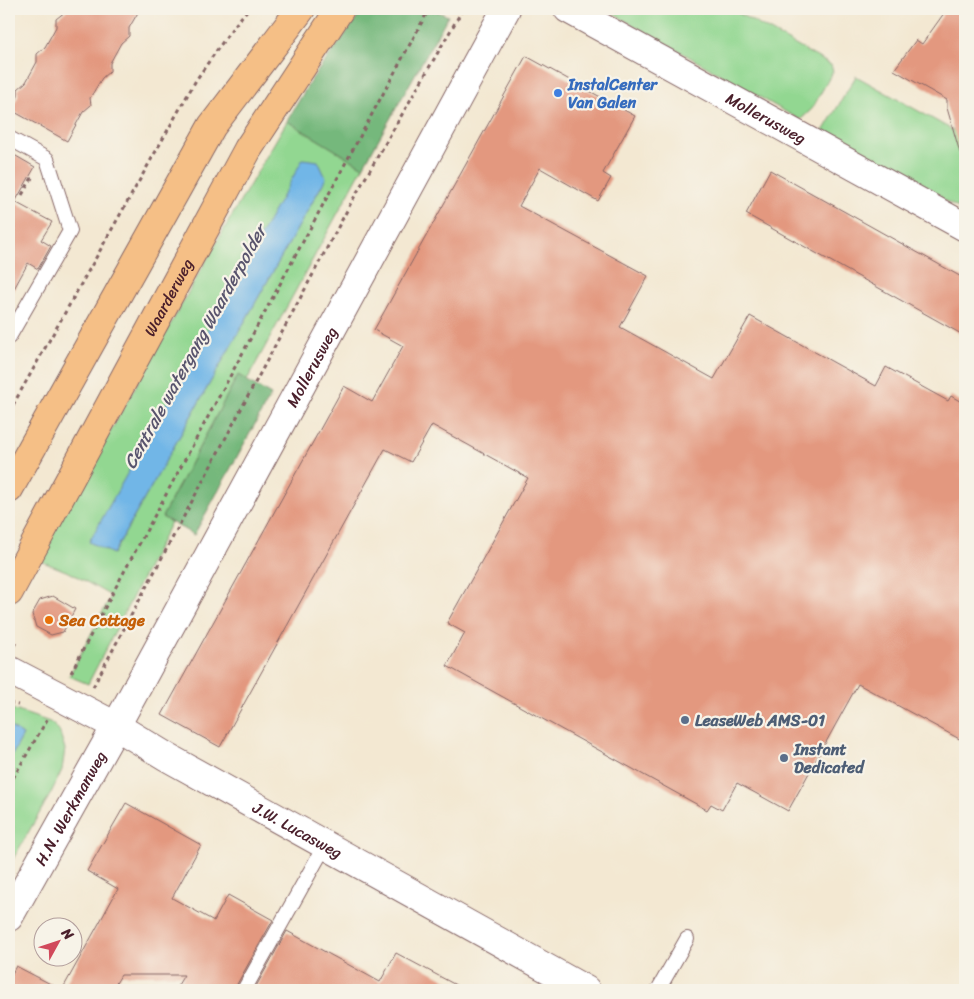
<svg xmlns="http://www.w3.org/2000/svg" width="974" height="999" viewBox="0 0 974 999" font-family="Sriracha,sans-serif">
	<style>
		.green { fill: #92d791; stroke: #6e7b5e; fill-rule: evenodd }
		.forest { fill: #75b87b; stroke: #606c53 }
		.water { fill: #71b6e7; stroke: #5e6a89 }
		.building { fill: #e3987f }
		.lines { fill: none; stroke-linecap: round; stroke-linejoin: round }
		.lane-casing { stroke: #856565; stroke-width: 16 }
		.street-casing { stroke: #856565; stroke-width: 30 }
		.primary-casing { stroke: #856565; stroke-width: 30 }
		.path { stroke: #856565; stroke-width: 3; stroke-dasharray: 4 4; stroke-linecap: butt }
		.lane { stroke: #fff; stroke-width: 14 }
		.street { stroke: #fff; stroke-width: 28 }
		.primary { stroke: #f5bf86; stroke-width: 28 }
		.shop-dot { fill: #3f7fe0; stroke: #f7f3e8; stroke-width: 2 }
		.food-dot { fill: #e8710a; stroke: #f7f3e8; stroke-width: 2 }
		.service-dot { fill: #5c6f8a; stroke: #f7f3e8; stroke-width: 2 }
		.labels { text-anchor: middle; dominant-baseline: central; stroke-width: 4.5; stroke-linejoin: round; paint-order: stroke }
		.shop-label { font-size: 16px; font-weight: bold; fill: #366cbe; stroke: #f7f3e8; text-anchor: start }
		.street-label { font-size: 16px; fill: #4a1f2b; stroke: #f7f3e8 }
		.food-label { font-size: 16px; font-weight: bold; fill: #c56008; stroke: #f7f3e8; text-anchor: start }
		.service-label { font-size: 16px; font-weight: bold; fill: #4e5e75; stroke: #f7f3e8; text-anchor: start }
		.water-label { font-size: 18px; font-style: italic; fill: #58546d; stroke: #f7f3e8 }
	</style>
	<rect width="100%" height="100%" fill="#f7f3e8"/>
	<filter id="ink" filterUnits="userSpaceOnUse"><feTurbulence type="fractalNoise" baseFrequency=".02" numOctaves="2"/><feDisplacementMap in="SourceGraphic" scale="10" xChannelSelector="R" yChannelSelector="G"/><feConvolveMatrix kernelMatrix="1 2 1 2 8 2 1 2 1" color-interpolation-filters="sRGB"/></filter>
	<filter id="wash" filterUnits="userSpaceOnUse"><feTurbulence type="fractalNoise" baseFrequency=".0096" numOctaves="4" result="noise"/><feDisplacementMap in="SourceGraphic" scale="20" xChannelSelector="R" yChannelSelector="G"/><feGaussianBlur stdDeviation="1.12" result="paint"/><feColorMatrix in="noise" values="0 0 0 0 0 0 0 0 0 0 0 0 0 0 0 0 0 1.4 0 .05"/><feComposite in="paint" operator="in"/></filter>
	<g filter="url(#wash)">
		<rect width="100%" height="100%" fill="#f3e8d2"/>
		<g class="green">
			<path d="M605,9H731L831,65L833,71L812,109L800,120Z"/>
			<path d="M856,76L965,137V204L962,210L822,133Z"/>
			<path d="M287,121L363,167L247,380L238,375L162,517L171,522L88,684L69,676L111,596L71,573L38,560L216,243ZM317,161L326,178L113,554L90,542Z"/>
			<path d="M9,708L50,722L59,730L65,749L62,770L51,793L9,866V761L23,735L9,726Z"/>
		</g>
		<g class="forest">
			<path d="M364,9H432L448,16L363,167L287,121L311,80Z"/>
			<path d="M238,375L271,395L194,535L162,517Z"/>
		</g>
		<g class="water">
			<path d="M303,159L318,161L326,178L113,554L89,542Z"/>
			<path d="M9,726L23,735L9,761Z"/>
		</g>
		<g id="blocks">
			<g class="building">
				<path d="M67,9H140L129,28V36L121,43L110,63V71L102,78L90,98L91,105L83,112L67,141L11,110L18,96V89L26,82L37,62V54L45,47L56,27V19L65,12Z"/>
				<path d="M947,9H965V152L960,153L947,108V100L894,70L916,40L922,44Z"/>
				<path d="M526,56L635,116L603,173L611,178L598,201L540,168L519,206L648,276L620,327L714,379L750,316L876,386L886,367L948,401L951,396L965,404V742L858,684L788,811L737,783L722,810L711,804L707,810L447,666L465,633L447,623L528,478L432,425L411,462L385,449L220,747L162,715L344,386L372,402L403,346L374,330Z"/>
				<path d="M9,152L35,167L15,202L52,222L41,240L51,246L38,269L28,263L9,298Z"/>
				<path d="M770,170L965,279V336L746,214Z"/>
				<path d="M53,596L75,609L63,632L51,635L36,627L32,614L40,600Z"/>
				<path d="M126,803L201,845L172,898L214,921L228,895L273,920L236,986L235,990H175L184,975H121L112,990H62L118,889L87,871Z"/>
				<path d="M287,931L380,982L396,953L465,990H254Z"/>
				<path d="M16,966L62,990H9V979Z"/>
			</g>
		</g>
	</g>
	<g filter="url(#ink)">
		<use href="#blocks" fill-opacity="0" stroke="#856565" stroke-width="1"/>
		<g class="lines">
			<defs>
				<g id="lane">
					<path d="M9,138L47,159L70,231L9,337"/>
					<path d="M244,990L325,845"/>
					<path d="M658,990L687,939"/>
				</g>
				<g id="street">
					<path id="s1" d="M568,9L965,227"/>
					<path id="s2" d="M9,670L116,726L167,757L586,990"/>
					<path id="s3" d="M9,917L116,726L506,9"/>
				</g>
				<g id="primary">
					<path d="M9,489L212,126L301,9"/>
					<path id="s4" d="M9,592L248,149L340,9"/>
				</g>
			</defs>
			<use href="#lane" class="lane-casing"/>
			<use href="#street" class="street-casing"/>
			<use href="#primary" class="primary-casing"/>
			<g class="path">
				<path d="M22,195L33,176"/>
				<path d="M9,412L196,80L231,30L248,9"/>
				<path d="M9,639L16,645"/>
				<path d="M71,673L111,596L429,9"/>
				<path d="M93,687L352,201L463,9"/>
				<path d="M9,703L18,705"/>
				<path d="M9,785L48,718"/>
			</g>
			<use href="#lane" class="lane"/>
			<use href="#street" class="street"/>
			<use href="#primary" class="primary"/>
		</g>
	</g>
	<circle class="shop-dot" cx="558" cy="93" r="5"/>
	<circle class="food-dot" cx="49" cy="620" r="5"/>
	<g class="service-dot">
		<circle cx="685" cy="720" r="5"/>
		<circle cx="784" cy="758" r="5"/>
	</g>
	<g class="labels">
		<g class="shop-label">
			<text x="568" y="84">InstalCenter<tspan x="568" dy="18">Van Galen</tspan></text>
		</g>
		<g class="street-label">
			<text stroke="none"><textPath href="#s1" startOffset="226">Mollerusweg</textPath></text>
			<text stroke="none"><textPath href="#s4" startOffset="335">Waarderweg</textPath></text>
			<text stroke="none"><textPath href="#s3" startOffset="628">Mollerusweg</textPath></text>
			<text stroke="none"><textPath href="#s3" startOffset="125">H.N. Werkmanweg</textPath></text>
			<text stroke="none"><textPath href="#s2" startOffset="330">J.W. Lucasweg</textPath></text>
		</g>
		<g class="food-label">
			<text x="59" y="620">Sea Cottage</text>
		</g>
		<g class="service-label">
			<text x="695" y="720">LeaseWeb AMS-01</text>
			<text x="794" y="749">Instant<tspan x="794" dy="18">Dedicated</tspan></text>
		</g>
		<g class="water-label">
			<text transform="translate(195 347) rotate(-61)">Centrale watergang Waarderpolder</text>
		</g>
	</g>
	<rect width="974" height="999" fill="none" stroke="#f7f3e8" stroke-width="30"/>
	<g transform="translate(58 942) rotate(50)"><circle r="24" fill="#f7f3e8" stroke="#b29e9c"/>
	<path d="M0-4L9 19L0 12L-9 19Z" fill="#d1495b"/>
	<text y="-8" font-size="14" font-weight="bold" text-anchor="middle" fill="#4a1f2b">N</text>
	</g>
</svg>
